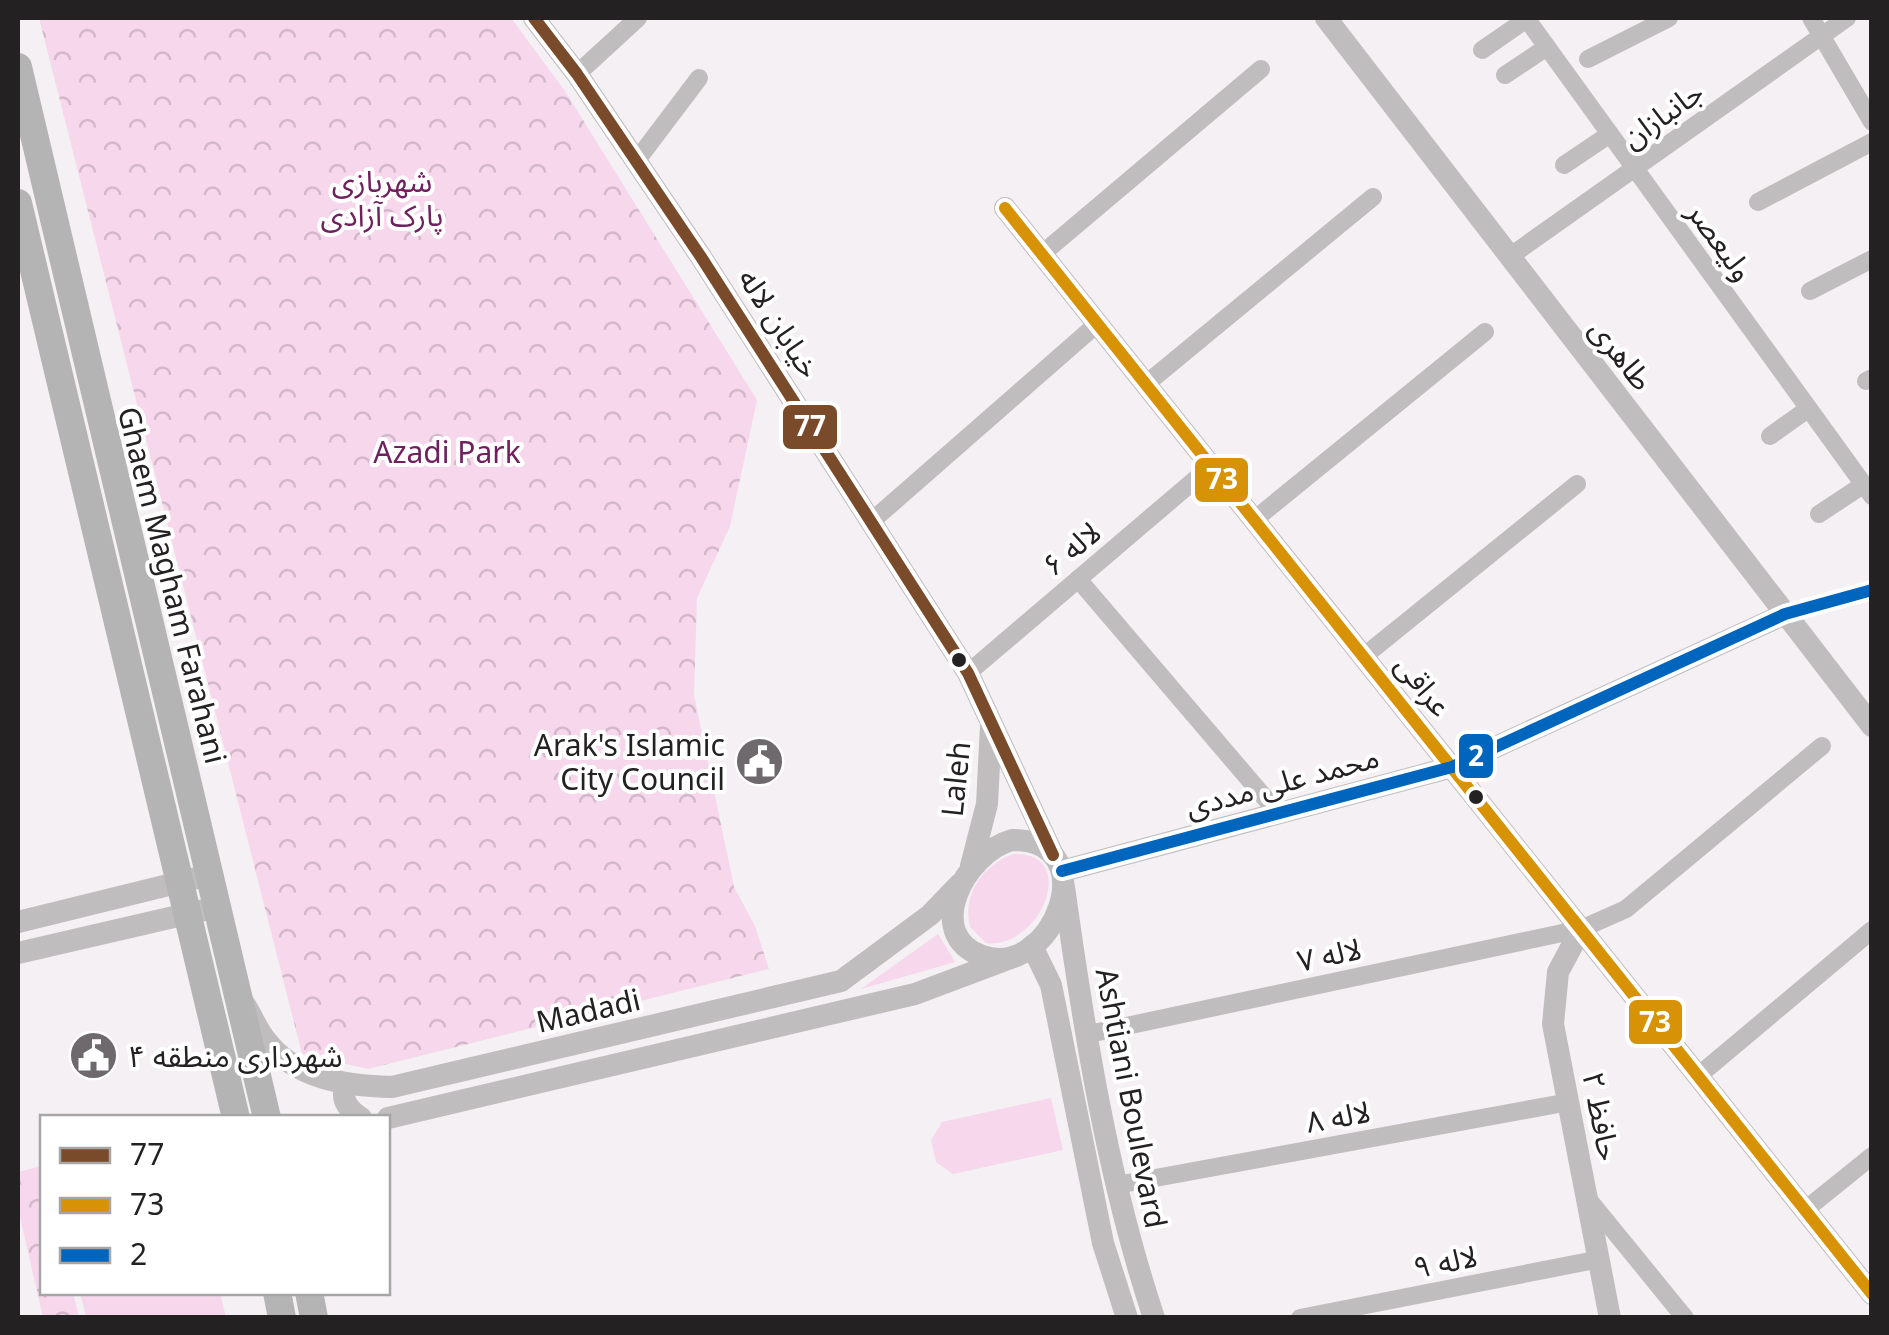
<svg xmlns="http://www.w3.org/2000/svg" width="1889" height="1335" viewBox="0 0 1889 1335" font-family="'Noto Sans','Noto Sans Arabic',sans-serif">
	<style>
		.grass { fill: #f6d7ec }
		.park { fill: url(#park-crowns) }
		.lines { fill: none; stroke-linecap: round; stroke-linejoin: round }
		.minor { stroke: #bfbdbe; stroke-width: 18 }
		.tertiary { stroke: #bfbdbe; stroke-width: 22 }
		.secondary { stroke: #b5b4b5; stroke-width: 28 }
		.bus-1-casing { stroke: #fff; stroke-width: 20 }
		.bus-2-casing { stroke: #fff; stroke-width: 20 }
		.bus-3-casing { stroke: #fff; stroke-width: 20 }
		.bus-1 { stroke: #7a4b2a; stroke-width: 12 }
		.bus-2 { stroke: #d79205; stroke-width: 12 }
		.bus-3 { stroke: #0065bd; stroke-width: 12 }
		.bus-dot { fill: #242123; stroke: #fff; stroke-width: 4 }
		.labels { text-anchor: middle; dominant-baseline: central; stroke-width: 8; stroke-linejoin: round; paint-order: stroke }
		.street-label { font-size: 30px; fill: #242123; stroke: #fff }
		.park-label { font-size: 30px; fill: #6f205d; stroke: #fff }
		.poi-label { font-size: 30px; fill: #242123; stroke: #fff; text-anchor: end }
		.line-badge { stroke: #fff; stroke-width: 4 }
		.badge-label { font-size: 28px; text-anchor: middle; font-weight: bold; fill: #fff }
	</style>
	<defs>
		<pattern id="park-crowns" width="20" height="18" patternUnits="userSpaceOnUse" patternTransform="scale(2.5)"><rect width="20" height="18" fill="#f6d7ec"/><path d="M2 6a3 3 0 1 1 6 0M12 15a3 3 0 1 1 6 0" fill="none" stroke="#d3b8ca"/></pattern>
	</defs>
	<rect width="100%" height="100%" fill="#f5f0f3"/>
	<g class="grass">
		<path d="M1013,854C1080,851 1042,949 986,943L970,927C962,894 982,866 1013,854Z"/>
		<path d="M938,934L955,962L861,989Z"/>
		<path d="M1051,1098L1063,1150L953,1174L936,1162L931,1140L942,1122Z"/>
		<path d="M80,1293H220L226,1317H86Z"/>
	</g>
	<g class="park">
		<path d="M39,18H511L565,91L757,400L730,526L697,598L694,695L734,887L755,926L769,969L368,1069L302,1054Z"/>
		<path d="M42,1166V1292L73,1293L79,1317H43L18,1209V1172Z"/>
	</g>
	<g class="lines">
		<g class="minor">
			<path d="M1526,18L1872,496"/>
			<path d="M1811,18L1872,122"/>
			<path d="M1482,50L1527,19"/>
			<path d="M1588,59L1669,18"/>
			<path d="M577,74L638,18"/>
			<path d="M1505,75L1547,47"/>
			<path d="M637,160L699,78"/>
			<path d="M1564,165L1610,134"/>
			<path d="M1758,202L1872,142"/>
			<path d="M1042,254L1261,69"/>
			<path d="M1509,257L1847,18"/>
			<path d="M1810,291L1872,259"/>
			<path d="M1866,381L1872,378"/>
			<path d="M1146,384L1373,197"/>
			<path d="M1770,436L1808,409"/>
			<path d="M1819,514L1863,485"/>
			<path d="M873,520L1097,324"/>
			<path d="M1254,520L1485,332"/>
			<path d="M1078,579L1277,812"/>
			<path d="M1785,614L1872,590"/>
			<path d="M1363,657L1577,484"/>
			<path d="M968,673L1211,466"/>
			<path d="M1089,1034L1581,929L1626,909L1822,746"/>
			<path d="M1698,1076L1872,930"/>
			<path d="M1117,1185L1569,1102"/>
			<path d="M1588,1199L1685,1318"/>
			<path d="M1805,1210L1872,1156"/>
			<path d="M1300,1318L1600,1259"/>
		</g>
		<g class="tertiary">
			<path d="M534,18L577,74L701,257L968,673L1053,855"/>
			<path d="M1326,18L1872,726"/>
			<path d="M1005,208L1872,1294"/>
			<path d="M1012,840C1107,839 1053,981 982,956C922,934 965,853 1012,840Z"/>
			<path d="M971,866L987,804L991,726"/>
			<path d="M1062,871L1452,767L1785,614"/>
			<path d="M1064,887C1084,1031 1108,1180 1154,1318"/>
			<path d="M18,922L209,875"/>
			<path d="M1581,929L1558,972L1553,1024L1610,1318"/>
			<path d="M1032,946L1051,985L1103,1243L1127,1318"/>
			<path d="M18,953L217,907"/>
			<path d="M245,1005C252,1016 257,1029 265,1039C294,1079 347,1086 392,1087L841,981L930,915L960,884"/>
			<path d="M346,1086C340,1100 349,1110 361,1118"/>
			<path d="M388,1118L915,994L1016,956"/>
		</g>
		<g class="secondary">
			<path d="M18,67L267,1118"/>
			<path d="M18,203L236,1118"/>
			<path d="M277,1292L282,1318"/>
			<path d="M309,1292L314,1318"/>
		</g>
		<defs>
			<path id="bus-1" d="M534,18L577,74L701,257L968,673L1053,855"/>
			<path id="bus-2" d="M1005,208L1872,1294"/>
			<path id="bus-3" d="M1062,871L1452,767L1785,614L1872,590"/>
		</defs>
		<use href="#bus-1" class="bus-1-casing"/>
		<use href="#bus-2" class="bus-2-casing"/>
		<use href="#bus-3" class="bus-3-casing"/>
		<use href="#bus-1" class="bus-1"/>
		<use href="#bus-2" class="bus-2"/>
		<use href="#bus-3" class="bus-3"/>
	</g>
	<defs>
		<symbol id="civic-disc" viewBox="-11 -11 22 22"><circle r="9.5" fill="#6d696c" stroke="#fff"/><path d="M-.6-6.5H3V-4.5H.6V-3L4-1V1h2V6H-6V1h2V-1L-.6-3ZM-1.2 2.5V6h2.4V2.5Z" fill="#fff"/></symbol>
	</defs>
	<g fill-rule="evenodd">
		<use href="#civic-disc" x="732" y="734" width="55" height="55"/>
		<use href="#civic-disc" x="66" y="1028" width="55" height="55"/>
	</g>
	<g class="bus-dot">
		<circle cx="959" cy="660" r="9"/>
		<circle cx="1476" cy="797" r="9"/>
	</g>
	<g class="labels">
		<g class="street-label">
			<text transform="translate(1662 114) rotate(-35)">جانبازان</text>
			<text transform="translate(1721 241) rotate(54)">ولیعصر</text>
			<text transform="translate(780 323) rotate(57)">خیابان لاله</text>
			<text transform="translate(1622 354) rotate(52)">طاهری</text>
			<text transform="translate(1071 548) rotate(-40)">لاله ۶</text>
			<text transform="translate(173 585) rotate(76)">Ghaem Magham Farahani</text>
			<text transform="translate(1424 685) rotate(51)">عراقی</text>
			<text transform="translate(955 779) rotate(-84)">Laleh</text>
			<text transform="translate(1282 781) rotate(-15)">محمد علی مددی</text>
			<text transform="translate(1329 954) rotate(-12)">لاله ۷</text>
			<text transform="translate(588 1010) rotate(-13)">Madadi</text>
			<text transform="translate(1132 1098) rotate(79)">Ashtiani Boulevard</text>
			<text transform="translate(1338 1116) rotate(-10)">لاله ۸</text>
			<text transform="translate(1602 1116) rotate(79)">حافظ ۲</text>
			<text transform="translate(1445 1261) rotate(-11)">لاله ۹</text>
		</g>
		<g class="park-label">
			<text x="382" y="180">شهربازی<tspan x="382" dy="34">پارک آزادی</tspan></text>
			<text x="447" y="451">Azadi Park</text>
		</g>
		<g class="poi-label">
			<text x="725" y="744">Arak's Islamic<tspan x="725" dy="34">City Council</tspan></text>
			<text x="128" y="1055" text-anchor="start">شهرداری منطقه ۴</text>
		</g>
	</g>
	<g class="line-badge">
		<rect x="781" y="403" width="58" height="48" rx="10" fill="#7a4b2a"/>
		<rect x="1193" y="456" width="57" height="48" rx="10" fill="#d79205"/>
		<rect x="1457" y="732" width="38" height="48" rx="10" fill="#0065bd"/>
		<rect x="1627" y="998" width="57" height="48" rx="10" fill="#d79205"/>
	</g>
	<g class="badge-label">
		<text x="810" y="436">77</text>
		<text x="1222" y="489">73</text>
		<text x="1476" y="766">2</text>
		<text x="1655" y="1032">73</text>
	</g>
	<rect width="1889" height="1335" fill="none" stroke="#242123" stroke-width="40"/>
	<rect x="40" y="1115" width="350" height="180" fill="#ffffff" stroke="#a7a6a7" stroke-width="2.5"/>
	<rect x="60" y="1148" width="50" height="15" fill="#7a4b2a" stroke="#a7a6a7" stroke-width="2.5"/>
	<text x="130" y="1165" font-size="30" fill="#242123">77</text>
	<rect x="60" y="1198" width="50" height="15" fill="#d79205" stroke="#a7a6a7" stroke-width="2.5"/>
	<text x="130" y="1215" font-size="30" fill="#242123">73</text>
	<rect x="60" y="1248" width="50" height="15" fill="#0065bd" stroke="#a7a6a7" stroke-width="2.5"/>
	<text x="130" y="1265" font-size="30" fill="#242123">2</text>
</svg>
